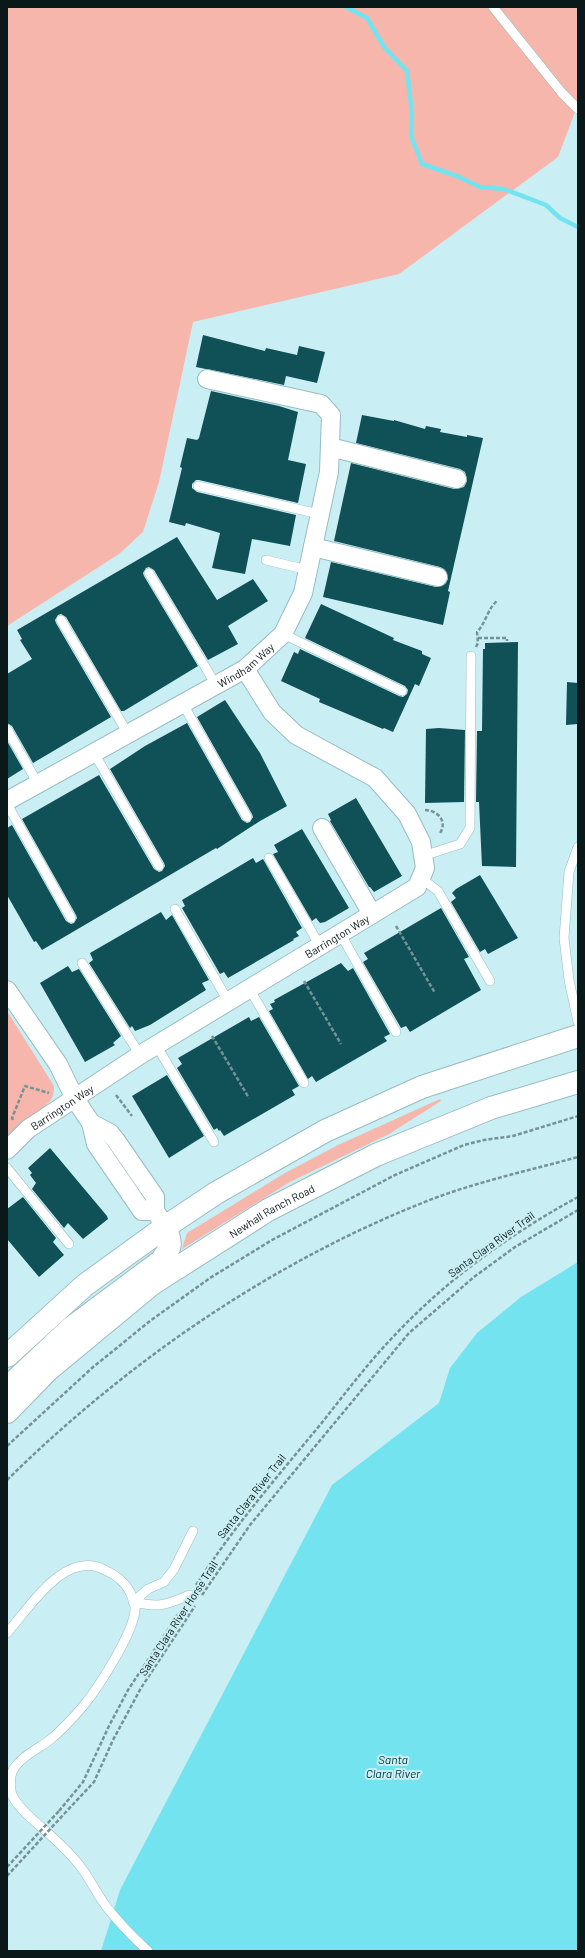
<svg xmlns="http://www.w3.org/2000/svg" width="585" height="1958" viewBox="0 0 585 1958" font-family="Barlow,sans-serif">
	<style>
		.green { fill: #f7b6ac }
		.water { fill: #74e3f0 }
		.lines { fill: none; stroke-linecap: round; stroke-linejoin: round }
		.stream { stroke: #74e3f0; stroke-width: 4.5 }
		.building { fill: #105057 }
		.lane-casing { stroke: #97bcc0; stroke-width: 10 }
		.street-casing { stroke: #97bcc0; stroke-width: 20 }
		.primary-casing { stroke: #97bcc0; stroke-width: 24 }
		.path { stroke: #769296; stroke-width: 2.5; stroke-dasharray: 4 2; stroke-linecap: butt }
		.lane { stroke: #fff; stroke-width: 9 }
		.street { stroke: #fff; stroke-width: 18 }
		.primary { stroke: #fff; stroke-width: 22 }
		.path-bridge { stroke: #769296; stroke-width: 2.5; stroke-dasharray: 4 2; stroke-linecap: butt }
		.labels { text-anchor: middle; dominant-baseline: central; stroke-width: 4; stroke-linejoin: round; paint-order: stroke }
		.street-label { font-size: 11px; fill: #0a181a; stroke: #c9eff4 }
		.water-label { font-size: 12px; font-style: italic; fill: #01393f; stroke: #c9eff4 }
	</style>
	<rect width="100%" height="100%" fill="#c9eff4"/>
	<g class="green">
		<path d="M7,7H578V104L558,157L399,274L193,322L159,482L143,532L119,554L7,626Z"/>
		<path d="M7,1011L54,1086C54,1093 53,1099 48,1103C36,1116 19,1124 7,1138Z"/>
		<path d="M440,1099L441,1101L389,1134L290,1182L182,1249L187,1233L285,1173L338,1145Z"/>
	</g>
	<path class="water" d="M578,1262V1951H101L120,1890L332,1485L439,1403L450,1368L477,1333L521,1297Z"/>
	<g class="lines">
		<path class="stream" d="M346,7L367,18L384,47L407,71L412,113L411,136L422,164L457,176L480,187L504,189L546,205L560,218L578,227"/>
	</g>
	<g class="building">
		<path d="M203,335L265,351L266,348L297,355L299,346L325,352L317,383L286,376L284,385L196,367Z"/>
		<path d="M211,391L279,406L298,412L288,460L306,464L298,503L199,480H196L192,484V488L197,492L296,515L290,546L252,539L245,574L212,568L220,533L186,523L185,526L169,522L182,468L180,467L187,438L197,440L199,438Z"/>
		<path d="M362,415L394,421V420L425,429L426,426L441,429L440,432L467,437V435L483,438L448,591L450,592L443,625L323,597L331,562L436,587L445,584L448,579L445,570L440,567L334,541L351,463L454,489L464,487L467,481L465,472L460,469L356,443Z"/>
		<path d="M177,537L217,600L253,579L268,601L228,626L238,644L208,660L154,570L149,567L146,568L143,573L144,576L198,666L124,711H121L66,617L61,614L58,615L55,620L56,623L111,717L33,763L12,726L7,723V674L32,659L20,640L22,639L17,630Z"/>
		<path d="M321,604L394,638L393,640L422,651V654L431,658L419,686L415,684L393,732L384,728L383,729L319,702L320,699L281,681L294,652L298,654L300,649L399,696L403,697L407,694L408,690L405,686L305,638Z"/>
		<path d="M518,642L516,867L482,866L479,802H476L477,731H482L483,649H485V643Z"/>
		<path d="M567,682L578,683V724L566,725Z"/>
		<path d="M225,700L260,753L287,806L260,821L217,849L216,848L42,950L36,941L34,942L7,895V828L12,825L66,921L71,924L74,923L77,918L76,915L22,819L99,775L154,869L159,872L162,871L165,866L164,863L110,769L145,746L187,723L242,820L247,823L250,822L253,817L252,814L197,717Z"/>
		<path d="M439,728L465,730L464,802L425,803L426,729Z"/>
		<path d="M7,741L23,769L7,779Z"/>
		<path d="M356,798L402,876L374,892L370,887H369L330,821L331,820L328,814Z"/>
		<path d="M302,829L349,908L325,922L320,923L316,918L312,921L273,854L278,852L274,845Z"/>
		<path d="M253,858L256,863L263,859L302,928L296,932L299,936L293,939L294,940L228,978L224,972L220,974L182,908L185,906L182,900Z"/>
		<path d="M480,875L518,938L488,954L485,949L480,952L451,902L456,898L452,893L456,889Z"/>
		<path d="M441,908L469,957L464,959L481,990L410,1032L406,1026L401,1028L363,962L368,959L364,953Z"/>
		<path d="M161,912L166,920L172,915L209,980L202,983L206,990L150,1025L135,1031L132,1026L130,1028L89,963L93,960L90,953Z"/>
		<path d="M341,963L348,971L353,968L390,1034L384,1037L387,1041L316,1082L312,1076L308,1079L269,1011L273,1009L270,1004L275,1002L274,1000Z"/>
		<path d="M68,966L72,972L79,969L121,1036L113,1043L115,1045L85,1062L40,983Z"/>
		<path d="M249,1017L251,1021L259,1017L299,1086L292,1090L295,1095L224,1136L220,1130L219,1131L217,1128L214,1130L177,1068L182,1064L178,1058Z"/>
		<path d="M167,1075L204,1136L169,1158L132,1096Z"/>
		<path d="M50,1148L107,1216L108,1219L83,1239L68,1223L64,1228L32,1189L36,1183L30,1175L32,1173L28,1168Z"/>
		<path d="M23,1197L56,1238L53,1242L64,1255L39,1277L7,1239V1209Z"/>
	</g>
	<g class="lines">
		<defs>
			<g id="lane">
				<path d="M493,7L562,93L578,109"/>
				<path d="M198,486L319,514"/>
				<path d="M266,560L308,570"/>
				<path d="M149,573L216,685"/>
				<path d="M61,620L128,734"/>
				<path d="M283,634L402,691"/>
				<path d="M183,704L247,817"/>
				<path d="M7,729L38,784"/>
				<path d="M94,753L159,866"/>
				<path d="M7,804L71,918"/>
				<path d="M578,847L569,872L564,938L569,980L578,1022"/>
				<path d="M423,856L460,844L470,828L471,656"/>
				<path d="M269,858L320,946"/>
				<path d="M421,878L438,891L490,981"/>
				<path d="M175,909L228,1001"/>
				<path d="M340,933L396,1032"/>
				<path d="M82,963L140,1055"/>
				<path d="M249,988L304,1083"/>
				<path d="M156,1045L214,1142"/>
				<path d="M7,1168L69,1244"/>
				<path d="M190,1595C164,1605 162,1608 133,1602L148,1589L164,1582L174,1569L193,1531"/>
				<path d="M7,1633C30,1607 65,1549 105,1570C116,1575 125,1582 130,1592C132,1597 136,1605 135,1610C134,1632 98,1688 84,1705C74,1717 63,1729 51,1739C40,1748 23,1755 15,1767C10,1773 10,1784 11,1791C13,1805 38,1824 48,1833C59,1843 71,1854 80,1866C91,1880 98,1897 109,1910C121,1925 134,1938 148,1951"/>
			</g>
			<g id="street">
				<path d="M330,447L457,479"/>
				<path d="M313,547L438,577"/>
				<path id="s1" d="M7,801L245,669L283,634L303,593L329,472L331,415L321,404L207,379"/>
				<path d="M322,828L372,914"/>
				<path d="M7,990L58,1064L75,1099L91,1123L96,1144L142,1211H155"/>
				<path d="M91,1123L110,1133L117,1142L155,1197V1211L161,1220"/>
				<path id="s2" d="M7,1150L28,1129L140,1055L417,887L425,868L421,842L407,814L375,778L296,735L272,712L245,669"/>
			</g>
			<g id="primary">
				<path d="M7,1356L85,1285L165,1227L216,1193L325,1131L422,1087L578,1036"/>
				<path d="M7,1388L71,1328L161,1261C172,1247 172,1243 165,1227"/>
				<path id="s3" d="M7,1412L48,1370L152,1284L268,1210L376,1155L491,1108L578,1082"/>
			</g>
		</defs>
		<use href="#lane" class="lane-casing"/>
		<use href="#street" class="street-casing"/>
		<use href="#primary" class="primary-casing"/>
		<g class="path">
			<path d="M478,638H507V641"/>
			<path d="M476,647L478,643L477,632C486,623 487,609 498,600"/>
			<path d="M425,810C437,810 448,821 440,833"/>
			<path d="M396,926L435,993"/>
			<path d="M304,981L341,1044"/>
			<path d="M212,1036L249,1098"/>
			<path d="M116,1095L132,1116"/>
			<path d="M13,1120L12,1118L25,1086L49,1093"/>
			<path d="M7,1446L92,1368L150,1321L210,1278L272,1240L395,1175L464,1145L484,1140L513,1136L578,1116"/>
			<path d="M7,1480C127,1362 270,1263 427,1201C476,1182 527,1171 578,1157"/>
			<path d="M196,1585C233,1528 277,1477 320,1425C344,1395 367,1364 393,1337C446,1280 510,1234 578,1197"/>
			<path d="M202,1595L250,1525L409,1333L474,1277L515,1247L578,1210"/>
			<path d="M59,1811L83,1782L109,1726L128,1690L179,1613"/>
			<path d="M64,1814L94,1782L113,1740L141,1688L195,1606"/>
		</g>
		<use href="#lane" class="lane"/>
		<use href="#street" class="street"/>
		<use href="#primary" class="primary"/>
		<g class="path-bridge">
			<path d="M7,1867L59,1811"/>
			<path d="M7,1876L64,1814"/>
		</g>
	</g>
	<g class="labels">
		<g class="street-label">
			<text stroke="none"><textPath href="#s1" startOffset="275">Windham Way</textPath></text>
			<text stroke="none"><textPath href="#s2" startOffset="394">Barrington Way</textPath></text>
			<text stroke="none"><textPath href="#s2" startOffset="70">Barrington Way</textPath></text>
			<text stroke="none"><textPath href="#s3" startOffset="334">Newhall Ranch Road</textPath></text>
			<text transform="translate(491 1244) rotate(-36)">Santa Clara River Trail</text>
			<text transform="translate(251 1496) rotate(-52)">Santa Clara River Trail</text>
			<text transform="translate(178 1618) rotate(-57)">Santa Clara River Horse Trail</text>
		</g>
		<g class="water-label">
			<text x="393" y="1759">Santa<tspan x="393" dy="14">Clara River</tspan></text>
		</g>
	</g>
	<rect width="585" height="1958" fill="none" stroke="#0a181a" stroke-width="16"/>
</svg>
